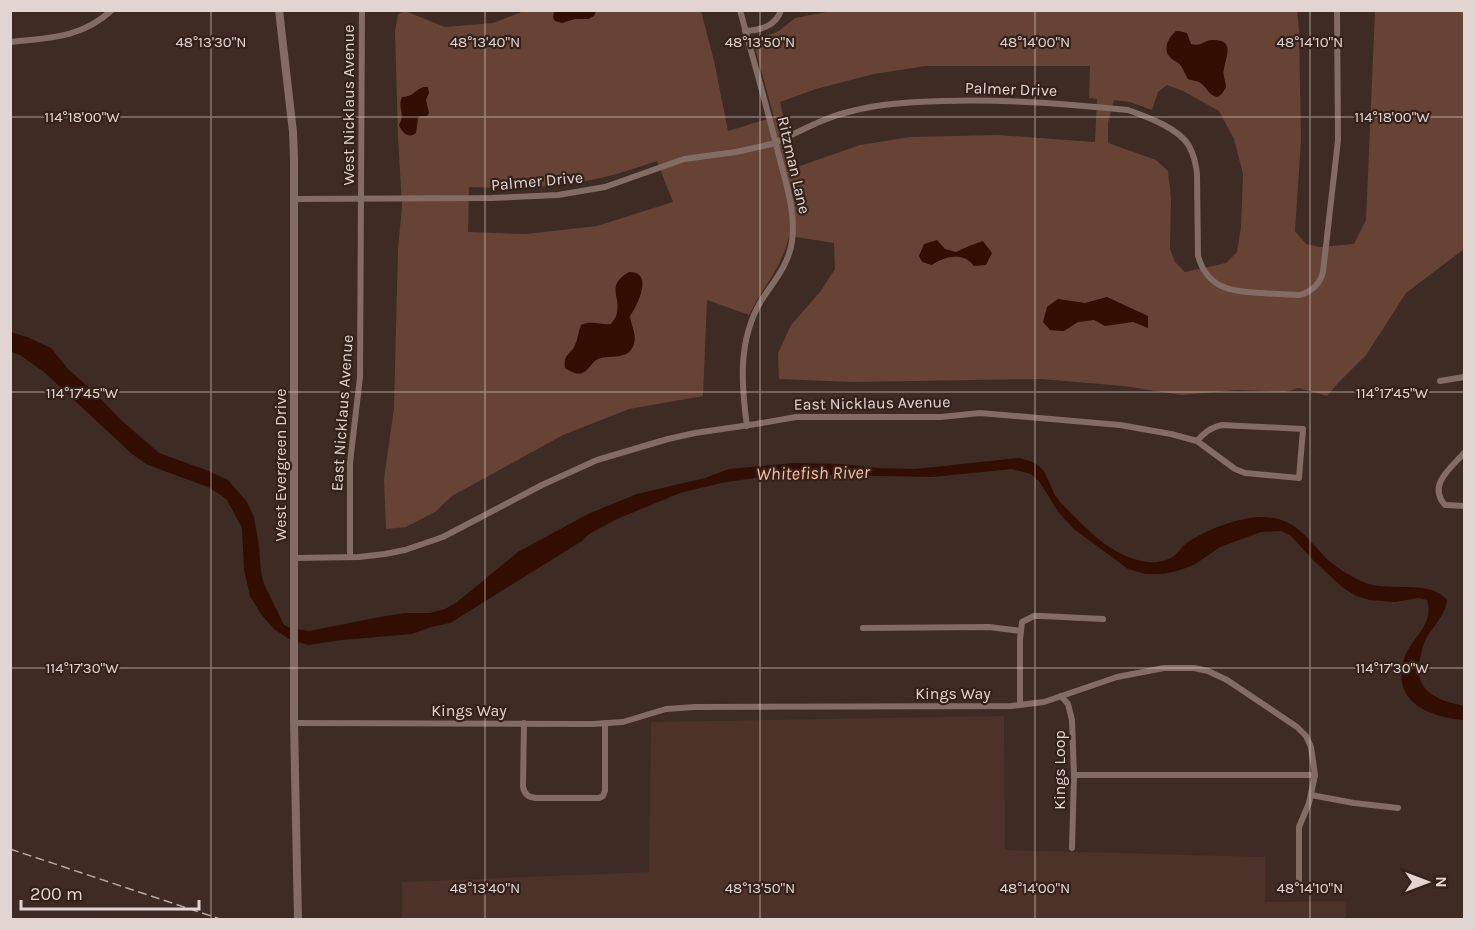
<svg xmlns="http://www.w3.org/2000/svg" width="1475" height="930" viewBox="0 0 1475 930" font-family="Karla,sans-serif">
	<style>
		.built { fill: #4c3228 }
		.green { fill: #664335; fill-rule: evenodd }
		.water { fill: #310e01 }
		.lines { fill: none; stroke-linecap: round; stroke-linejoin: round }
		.minor { stroke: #826c64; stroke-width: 6 }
		.tertiary { stroke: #826c64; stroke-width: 8 }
		.rail { stroke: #b6a7a2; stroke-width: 1.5; stroke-dasharray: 9 4.5; stroke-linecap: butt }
		.ticks { fill: none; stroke: #e2d5d1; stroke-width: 1.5; stroke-opacity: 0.45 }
		.labels { text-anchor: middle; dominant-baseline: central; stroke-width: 4.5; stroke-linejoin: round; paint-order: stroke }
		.street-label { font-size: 16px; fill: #e2d5d1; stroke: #34221a }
		.water-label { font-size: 18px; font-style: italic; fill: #fdbba0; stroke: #34221a }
		.ticks-label { font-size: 15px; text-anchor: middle; fill: #e2d5d1; stroke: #34221a; stroke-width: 4.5; stroke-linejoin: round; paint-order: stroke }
	</style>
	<rect width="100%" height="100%" fill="#3e2b24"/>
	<path class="built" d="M1004,716L1005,850L1265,857V902L1346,901V919H402V882L649,872L651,722Z"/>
	<path class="green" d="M837,10L1297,11L1299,30L1301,140L1295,231L1306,244L1320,247L1354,244L1366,220L1375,11H1464V249L1406,293L1366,355L1338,383L1327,396L1299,388L1285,392L1237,390L1182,395L1123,386L1041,379L853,382L779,379L778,353L791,325L820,292L835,269L834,243L789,236C783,266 762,288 749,315L707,300L703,396L629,409L563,435L452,496L435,512L406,527L386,529L384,479L394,408L398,249L402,206L398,137L395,31L398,14L405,11L445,27L493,23L524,11H701L714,61L728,131L774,117L753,41L779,31L795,18ZM926,66H1090L1089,98L1097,99L1095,142L998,135L910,137L860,145L794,168L780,102L816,89L874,74ZM1167,85L1183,91L1219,111L1234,139L1243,174L1241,227L1237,252L1226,263L1185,272L1175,262L1170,249L1171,198L1168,171L1156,160L1108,143V123L1114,100L1130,102L1152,110L1158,92ZM657,161L673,202L597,226L526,234L468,232L469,187C506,188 544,189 580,182C606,178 631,170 657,161Z"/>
	<g class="water">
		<path d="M554,11V10L596,11L594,16L588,19H575L562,23L555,21L553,18Z"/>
		<path d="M1176,31H1179L1187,33L1191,44C1203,47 1204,39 1214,40C1235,40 1226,57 1224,69C1222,74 1226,81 1226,87C1215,109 1209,88 1199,82C1197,81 1190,80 1188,79C1185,75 1184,70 1181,66C1178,61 1173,61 1170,57C1162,49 1169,37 1176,31Z"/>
		<path d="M424,87H428L429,93L426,100L429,113L427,116H420L418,118L416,133C409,139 402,133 399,125C406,113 397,108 402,97C413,97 414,90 424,87Z"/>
		<path d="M937,240L945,249L956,252L969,246L983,241L992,253L986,265L974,266C964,252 945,256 932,265L922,262L919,256L924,244Z"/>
		<path d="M629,272C654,271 638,305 630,316C631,325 637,335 634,344C629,360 613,355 601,358C587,361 589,384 565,368C563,353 571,355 575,345C578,339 578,332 581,325C591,320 600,325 611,324C612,322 616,317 616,316C623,297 604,286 629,272Z"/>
		<path d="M1107,297L1148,316V328L1133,322L1105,326L1094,320L1078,322L1064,331L1050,330L1043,322L1047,307L1058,299L1085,303Z"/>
		<path d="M10,332L27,337L51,348L68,369L94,392L121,420L159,453L206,470L228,480L247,502L254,517L259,547L261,572L264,584L284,625L290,628L309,631L380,617L405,613H430L445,609L456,603L518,552L588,514L637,494L705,478L729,469L794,463L843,464L876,468L915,469L1019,458C1041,464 1042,466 1051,486C1053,490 1054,495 1057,498C1061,504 1068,510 1073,515C1094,537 1117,558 1148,562C1157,563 1167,561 1174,556C1179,552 1182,546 1187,543C1205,530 1238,518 1259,517C1294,516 1305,536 1326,558C1336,568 1359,582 1373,585C1395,590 1432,581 1447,600C1446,614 1434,625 1427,637C1422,646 1421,654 1419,664C1415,693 1441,701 1464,706V720C1429,717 1391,702 1404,659C1411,637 1435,626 1427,600L1418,598L1395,602L1369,600L1356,596L1342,587L1312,559L1290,535L1281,531L1261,532L1220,547L1194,565L1177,571L1163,574H1146L1128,569L1074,529L1059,513L1039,481L1031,474L1012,469L932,477L780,474L721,483L680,493L617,519L589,534L582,541L450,623L431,627L412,634L342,640L308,645L289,639L274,629L261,614L250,596L244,569L242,528L227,500L219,494L208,487L159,469L146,464L132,454L44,372L20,355L11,352Z"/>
	</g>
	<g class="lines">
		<g class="minor">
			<path d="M740,10C753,59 767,107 779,156C786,184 796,212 792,241C789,265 773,282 761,301C738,340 741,383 747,426"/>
			<path d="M745,31C761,30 776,26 781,10"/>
			<path d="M10,42C49,38 82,38 112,10"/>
			<path d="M776,142C801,131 825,117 852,111C882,103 914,102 944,101C1006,99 1067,104 1128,110C1147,117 1179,128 1189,146C1194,155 1196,164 1197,174L1198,256C1208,290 1232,291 1262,293C1275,294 1288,295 1300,295C1313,291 1320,284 1323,272L1338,140L1337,10"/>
			<path d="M294,199L492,198L558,195L605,187L684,159L736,152L776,143"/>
			<path d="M1440,381L1464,377"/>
			<path d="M1464,453C1451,468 1427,485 1445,505L1464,506"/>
			<path d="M350,557V463L360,377L362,10"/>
			<path d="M294,558L359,557L385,554L405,550L443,537L542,485L597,460L668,439L695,433L756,424L796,417H941L980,413L1120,425L1171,434L1197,441L1235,469L1245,473L1299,478L1303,429L1222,425C1210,428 1205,432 1197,441"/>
			<path d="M863,628L989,627L1021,631"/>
			<path d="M1061,696L1068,704L1072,720L1074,775L1072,848"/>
			<path d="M1020,704V640L1022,622L1034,616H1042L1103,619"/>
			<path d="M294,723L593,724L623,722L666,709L695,707L1011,706L1044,702L1117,677L1164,668H1194L1208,671L1227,680L1297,727L1306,736L1311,747L1315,775L1309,803L1299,827V880"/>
			<path d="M524,723L523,787C525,795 528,797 536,798H599L603,796L605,791V723"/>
			<path d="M1074,775H1315"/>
			<path d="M1311,795L1354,803L1398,808"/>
		</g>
		<path class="tertiary" d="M279,10L293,132L294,158V723L298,920"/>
		<path class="rail" d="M10,849L223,920"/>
	</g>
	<path class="ticks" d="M211,10V920M485,10V920M760,10V920M1035,10V920M1310,10V920M10,117H1464M10,392H1464M10,668H1464"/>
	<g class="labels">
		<g class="street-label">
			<text transform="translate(1011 89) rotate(2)">Palmer Drive</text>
			<text transform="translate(348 105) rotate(-90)">West Nicklaus Avenue</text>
			<text transform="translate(794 165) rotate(77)">Ritzman Lane</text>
			<text transform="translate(537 181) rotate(-5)">Palmer Drive</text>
			<text transform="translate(872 403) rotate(-1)">East Nicklaus Avenue</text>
			<text transform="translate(342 413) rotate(-86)">East Nicklaus Avenue</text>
			<text transform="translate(280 465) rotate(-90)">West Evergreen Drive</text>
			<text x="953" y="693">Kings Way</text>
			<text x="469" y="710">Kings Way</text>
			<text transform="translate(1059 770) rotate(-90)">Kings Loop</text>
		</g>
		<g class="water-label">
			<text transform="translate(813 473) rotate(-1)">Whitefish River</text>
		</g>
	</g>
	<g class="ticks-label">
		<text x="211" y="47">48°13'30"N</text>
		<text x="485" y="47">48°13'40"N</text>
		<text x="760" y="47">48°13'50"N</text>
		<text x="1035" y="47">48°14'00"N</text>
		<text x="1310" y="47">48°14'10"N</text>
		<text x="1392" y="122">114°18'00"W</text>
		<text x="82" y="122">114°18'00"W</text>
		<text x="1392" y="398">114°17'45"W</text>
		<text x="82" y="398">114°17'45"W</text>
		<text x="1392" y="673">114°17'30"W</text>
		<text x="82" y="673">114°17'30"W</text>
		<text x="485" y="893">48°13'40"N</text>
		<text x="760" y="893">48°13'50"N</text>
		<text x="1035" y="893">48°14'00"N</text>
		<text x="1310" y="893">48°14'10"N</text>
	</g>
	<rect width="1475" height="930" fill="none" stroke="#e2d5d1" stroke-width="24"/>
	<g transform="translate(1427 882) rotate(90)" stroke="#34221a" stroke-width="4.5" paint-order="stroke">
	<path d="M0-4.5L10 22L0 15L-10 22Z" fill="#e2d5d1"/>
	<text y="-9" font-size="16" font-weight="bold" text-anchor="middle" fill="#e2d5d1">N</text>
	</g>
	<path d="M21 900v9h178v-9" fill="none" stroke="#e2d5d1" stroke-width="3"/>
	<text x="30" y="900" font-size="18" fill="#e2d5d1" stroke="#34221a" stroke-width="4.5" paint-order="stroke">200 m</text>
</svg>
